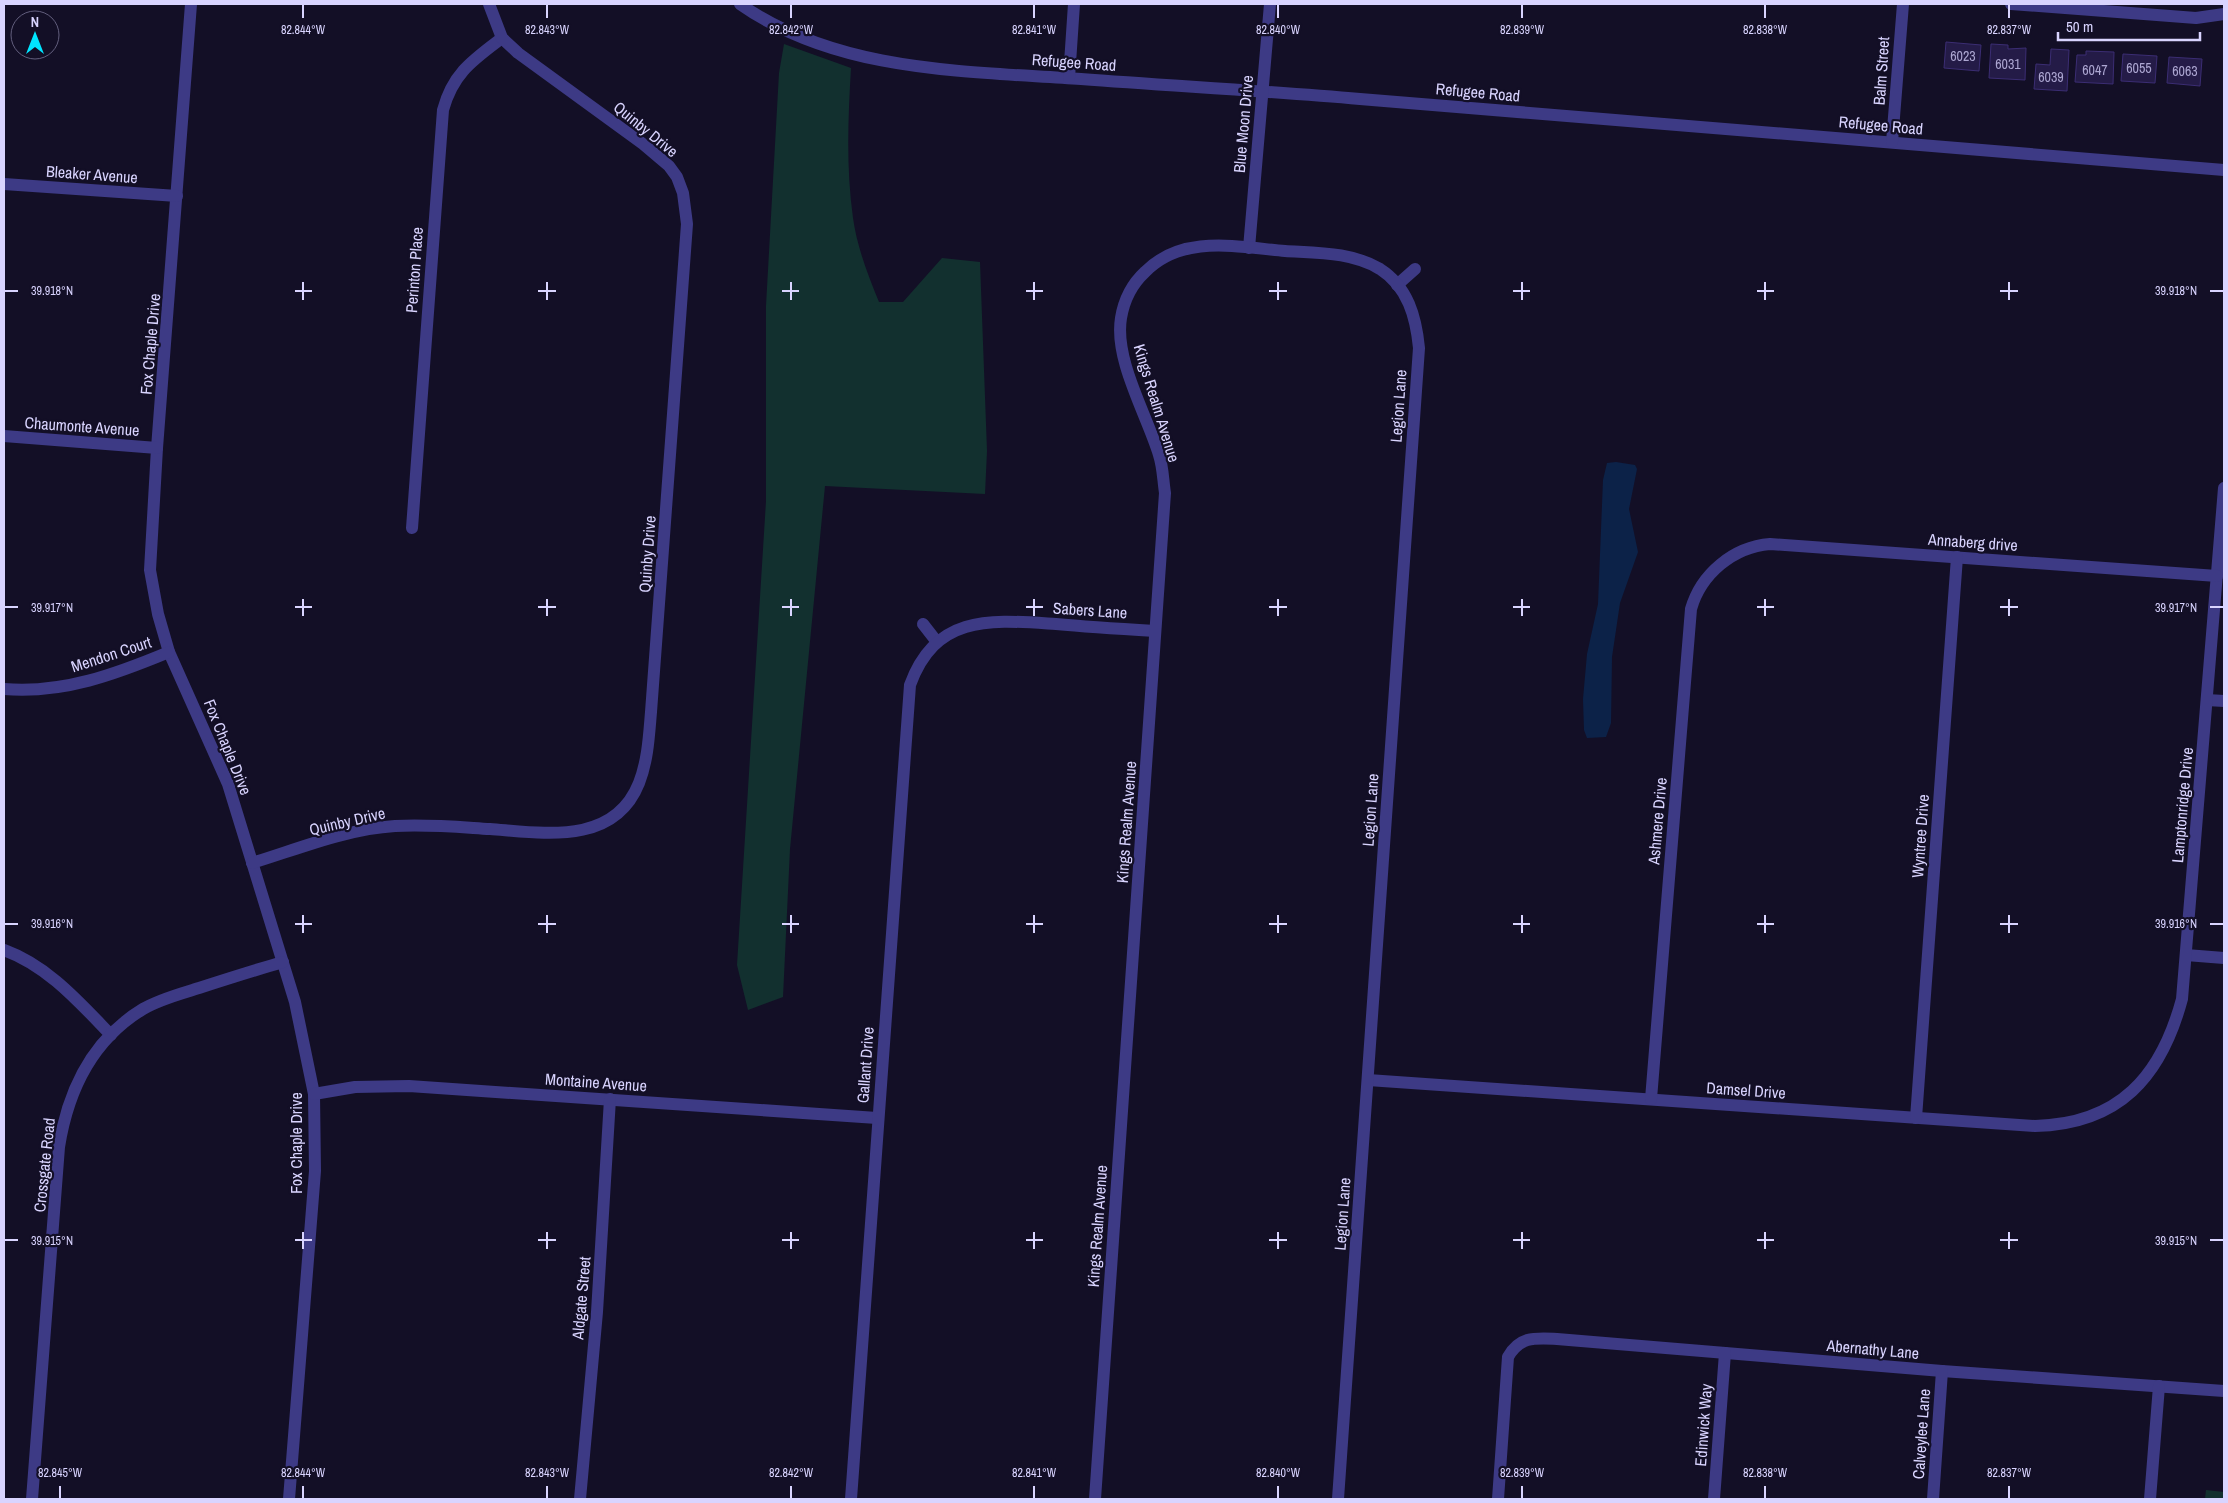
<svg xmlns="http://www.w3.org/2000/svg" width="2228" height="1503" viewBox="0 0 2228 1503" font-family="'Archivo Narrow',sans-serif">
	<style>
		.green { fill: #12302f }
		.water { fill: #0c2248 }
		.building { fill: #241b47; stroke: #3b2d73 }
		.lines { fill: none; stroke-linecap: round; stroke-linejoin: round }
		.minor { stroke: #3d3a85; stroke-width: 12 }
		.ticks { fill: none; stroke: #d9d4ff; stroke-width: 2 }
		.labels { text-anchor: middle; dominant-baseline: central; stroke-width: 4.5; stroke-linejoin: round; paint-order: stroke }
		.number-label { font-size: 14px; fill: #aca6d1 }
		.street-label { font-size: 16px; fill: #d9d4ff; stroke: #130f26 }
		.ticks-label { font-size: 12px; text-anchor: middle; fill: #d9d4ff; stroke: #130f26; stroke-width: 4.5; stroke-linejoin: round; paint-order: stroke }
	</style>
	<rect width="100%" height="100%" fill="#130f26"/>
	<g class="green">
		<path d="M784,44L851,68C848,118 846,168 853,218C857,247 868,275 879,302H903L942,258L980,262L987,451L985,494L825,486L790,849L783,997L748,1010L737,965L766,501V306L779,73Z"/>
		<path d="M2206,1490L2224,1492V1499H2205Z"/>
	</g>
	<path class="water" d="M1616,462L1635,465L1637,469L1629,509L1638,552L1620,603L1612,657L1611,723L1606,737L1587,738L1584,730L1583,699L1587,654L1598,604L1603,480L1607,463Z"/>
	<g class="building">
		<path d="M1946,42L1981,45L1979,71L1944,68Z"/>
		<path d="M1991,44L2008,45V49L2026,48L2025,80L1989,78Z"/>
		<path d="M2051,49L2069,50L2067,91L2034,89L2036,64L2050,65Z"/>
		<path d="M2086,51L2114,52L2113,84L2075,82L2077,55H2086Z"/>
		<path d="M2123,54L2157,56L2155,83L2121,81Z"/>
		<path d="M2169,57L2202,59L2200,86L2167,83Z"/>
	</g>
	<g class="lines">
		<g class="minor">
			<path d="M191,4L157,448L150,570L158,614L169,652L228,784L295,1002L314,1094L315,1171L289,1499"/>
			<path d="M740,4C838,73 967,71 1081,79C1174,86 1267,91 1360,99C1648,121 1936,145 2224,170"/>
			<path d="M2011,4L2170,16L2196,18L2224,14"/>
			<path d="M1069,78L1074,4"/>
			<path d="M1892,142L1903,4"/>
			<path d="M4,184L177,196"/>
			<path d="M1249,248L1270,4"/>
			<path d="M1397,285L1415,269"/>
			<path d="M4,436L157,448"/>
			<path d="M412,528L443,110C453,73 473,60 502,38"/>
			<path d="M923,624L937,642"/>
			<path d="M4,689C63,694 116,674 169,652"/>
			<path d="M2207,700L2224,701"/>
			<path d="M252,863C298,849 346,829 395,826C427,824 458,827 490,829C543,833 614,846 639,783C648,760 649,735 651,712L687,224L683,193L677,177L669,166L643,144L518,53L502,38L489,4"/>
			<path d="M4,950C48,966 79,1002 111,1035"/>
			<path d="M2186,955L2224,958"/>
			<path d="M1368,1080L2035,1126C2119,1124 2161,1077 2182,999L2224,488"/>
			<path d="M314,1094L355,1087L409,1086L877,1118"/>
			<path d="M1651,1099L1691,609C1701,574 1733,547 1770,544L2217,576"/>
			<path d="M1916,1118L1957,557"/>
			<path d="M32,1499L59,1147C68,1090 92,1040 143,1009C160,999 180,994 199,988C227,979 255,970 283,962"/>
			<path d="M580,1499L597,1312L610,1099"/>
			<path d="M851,1499L910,685C936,613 992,620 1056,624C1089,627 1122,629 1155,631"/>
			<path d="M1095,1499L1165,493C1163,480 1163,467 1159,455C1147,415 1114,360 1121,318C1124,300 1132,284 1145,272C1182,234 1237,247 1285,251C1317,253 1352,252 1380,269C1408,287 1416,317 1419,348L1338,1499"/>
			<path d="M1498,1499L1508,1357C1520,1336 1535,1338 1557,1339L1942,1371L2224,1391"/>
			<path d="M1714,1499L1725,1353"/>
			<path d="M1933,1499L1942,1371"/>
			<path d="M2150,1499L2159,1386"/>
		</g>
	</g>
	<path class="ticks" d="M303,5V18M547,5V18M791,5V18M1034,5V18M1278,5V18M1522,5V18M1765,5V18M2009,5V18M303,282V300M547,282V300M791,282V300M1034,282V300M1278,282V300M1522,282V300M1765,282V300M2009,282V300M5,291H18M295,291H312M538,291H556M782,291H799M1026,291H1043M1269,291H1287M1513,291H1530M1757,291H1774M2000,291H2018M2210,291H2223M303,599V616M547,599V616M791,599V616M1034,599V616M1278,599V616M1522,599V616M1765,599V616M2009,599V616M5,607H18M295,607H312M538,607H556M782,607H799M1026,607H1043M1269,607H1287M1513,607H1530M1757,607H1774M2000,607H2018M2210,607H2223M303,915V933M547,915V933M791,915V933M1034,915V933M1278,915V933M1522,915V933M1765,915V933M2009,915V933M5,924H18M295,924H312M538,924H556M782,924H799M1026,924H1043M1269,924H1287M1513,924H1530M1757,924H1774M2000,924H2018M2210,924H2223M303,1232V1249M547,1232V1249M791,1232V1249M1034,1232V1249M1278,1232V1249M1522,1232V1249M1765,1232V1249M2009,1232V1249M5,1240H18M295,1240H312M538,1240H556M782,1240H799M1026,1240H1043M1269,1240H1287M1513,1240H1530M1757,1240H1774M2000,1240H2018M2210,1240H2223M60,1486V1498M303,1486V1498M547,1486V1498M791,1486V1498M1034,1486V1498M1278,1486V1498M1522,1486V1498M1765,1486V1498M2009,1486V1498"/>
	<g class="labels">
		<g class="number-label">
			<text x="1963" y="56">6023</text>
			<text x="2008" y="64">6031</text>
			<text x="2139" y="68">6055</text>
			<text x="2095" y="70">6047</text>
			<text x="2185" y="71">6063</text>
			<text x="2051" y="77">6039</text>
		</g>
		<g class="street-label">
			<text transform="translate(1074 62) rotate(4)">Refugee Road</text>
			<text transform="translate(1881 71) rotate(-86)">Balm Street</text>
			<text transform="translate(1478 92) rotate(5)">Refugee Road</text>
			<text transform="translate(1243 124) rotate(-85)">Blue Moon Drive</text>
			<text transform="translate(1881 125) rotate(5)">Refugee Road</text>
			<text transform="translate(646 129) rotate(39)">Quinby Drive</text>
			<text transform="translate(92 174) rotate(4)">Bleaker Avenue</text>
			<text transform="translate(414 270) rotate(-86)">Perinton Place</text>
			<text transform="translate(150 344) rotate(-85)">Fox Chaple Drive</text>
			<text transform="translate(1157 403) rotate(73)">Kings Realm Avenue</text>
			<text transform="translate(1398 406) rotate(-86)">Legion Lane</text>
			<text transform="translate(82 426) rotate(4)">Chaumonte Avenue</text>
			<text transform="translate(1973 542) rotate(4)">Annaberg drive</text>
			<text transform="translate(647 554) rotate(-86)">Quinby Drive</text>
			<text transform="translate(1090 610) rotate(4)">Sabers Lane</text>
			<text transform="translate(111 654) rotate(-18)">Mendon Court</text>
			<text transform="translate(228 747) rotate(68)">Fox Chaple Drive</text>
			<text transform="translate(2182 805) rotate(-85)">Lamptonridge Drive</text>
			<text transform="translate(1370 810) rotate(-86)">Legion Lane</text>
			<text transform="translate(347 821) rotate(-13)">Quinby Drive</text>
			<text transform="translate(1657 821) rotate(-85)">Ashmere Drive</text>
			<text transform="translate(1126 822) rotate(-86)">Kings Realm Avenue</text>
			<text transform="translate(1920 836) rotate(-86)">Wyntree Drive</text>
			<text transform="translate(865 1065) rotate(-86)">Gallant Drive</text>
			<text transform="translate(596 1082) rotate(4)">Montaine Avenue</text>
			<text transform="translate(1746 1090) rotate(4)">Damsel Drive</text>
			<text transform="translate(296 1143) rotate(-90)">Fox Chaple Drive</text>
			<text transform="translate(44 1165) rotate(-84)">Crossgate Road</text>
			<text transform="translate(1342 1214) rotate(-86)">Legion Lane</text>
			<text transform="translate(1097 1226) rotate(-86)">Kings Realm Avenue</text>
			<text transform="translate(581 1298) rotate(-85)">Aldgate Street</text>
			<text transform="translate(1873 1349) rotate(5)">Abernathy Lane</text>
			<text transform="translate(1703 1425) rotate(-86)">Edinwick Way</text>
			<text transform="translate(1921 1434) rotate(-86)">Calveylee Lane</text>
		</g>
	</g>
	<g class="ticks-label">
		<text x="303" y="34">82.844°W</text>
		<text x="547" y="34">82.843°W</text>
		<text x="791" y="34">82.842°W</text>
		<text x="1034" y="34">82.841°W</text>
		<text x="1278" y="34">82.840°W</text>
		<text x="1522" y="34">82.839°W</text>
		<text x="1765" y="34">82.838°W</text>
		<text x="2009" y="34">82.837°W</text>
		<text x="52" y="295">39.918°N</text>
		<text x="2176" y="295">39.918°N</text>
		<text x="52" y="612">39.917°N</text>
		<text x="2176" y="612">39.917°N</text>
		<text x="52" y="928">39.916°N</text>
		<text x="2176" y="928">39.916°N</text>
		<text x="52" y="1245">39.915°N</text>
		<text x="2176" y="1245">39.915°N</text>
		<text x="60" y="1477">82.845°W</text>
		<text x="303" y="1477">82.844°W</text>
		<text x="547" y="1477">82.843°W</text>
		<text x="791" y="1477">82.842°W</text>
		<text x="1034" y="1477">82.841°W</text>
		<text x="1278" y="1477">82.840°W</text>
		<text x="1522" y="1477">82.839°W</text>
		<text x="1765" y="1477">82.838°W</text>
		<text x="2009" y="1477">82.837°W</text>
	</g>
	<rect width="2228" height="1503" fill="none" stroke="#d9d4ff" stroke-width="10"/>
	<g transform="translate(35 35)"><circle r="24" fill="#130f26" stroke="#625e7d"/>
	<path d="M0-4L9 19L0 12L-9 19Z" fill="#00e5ff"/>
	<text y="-8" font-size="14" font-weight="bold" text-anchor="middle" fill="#d9d4ff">N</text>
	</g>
	<path d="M2058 32v8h142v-8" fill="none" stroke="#d9d4ff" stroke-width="2.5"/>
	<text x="2066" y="32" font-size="15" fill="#d9d4ff" stroke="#130f26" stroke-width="4" paint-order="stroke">50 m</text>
</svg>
